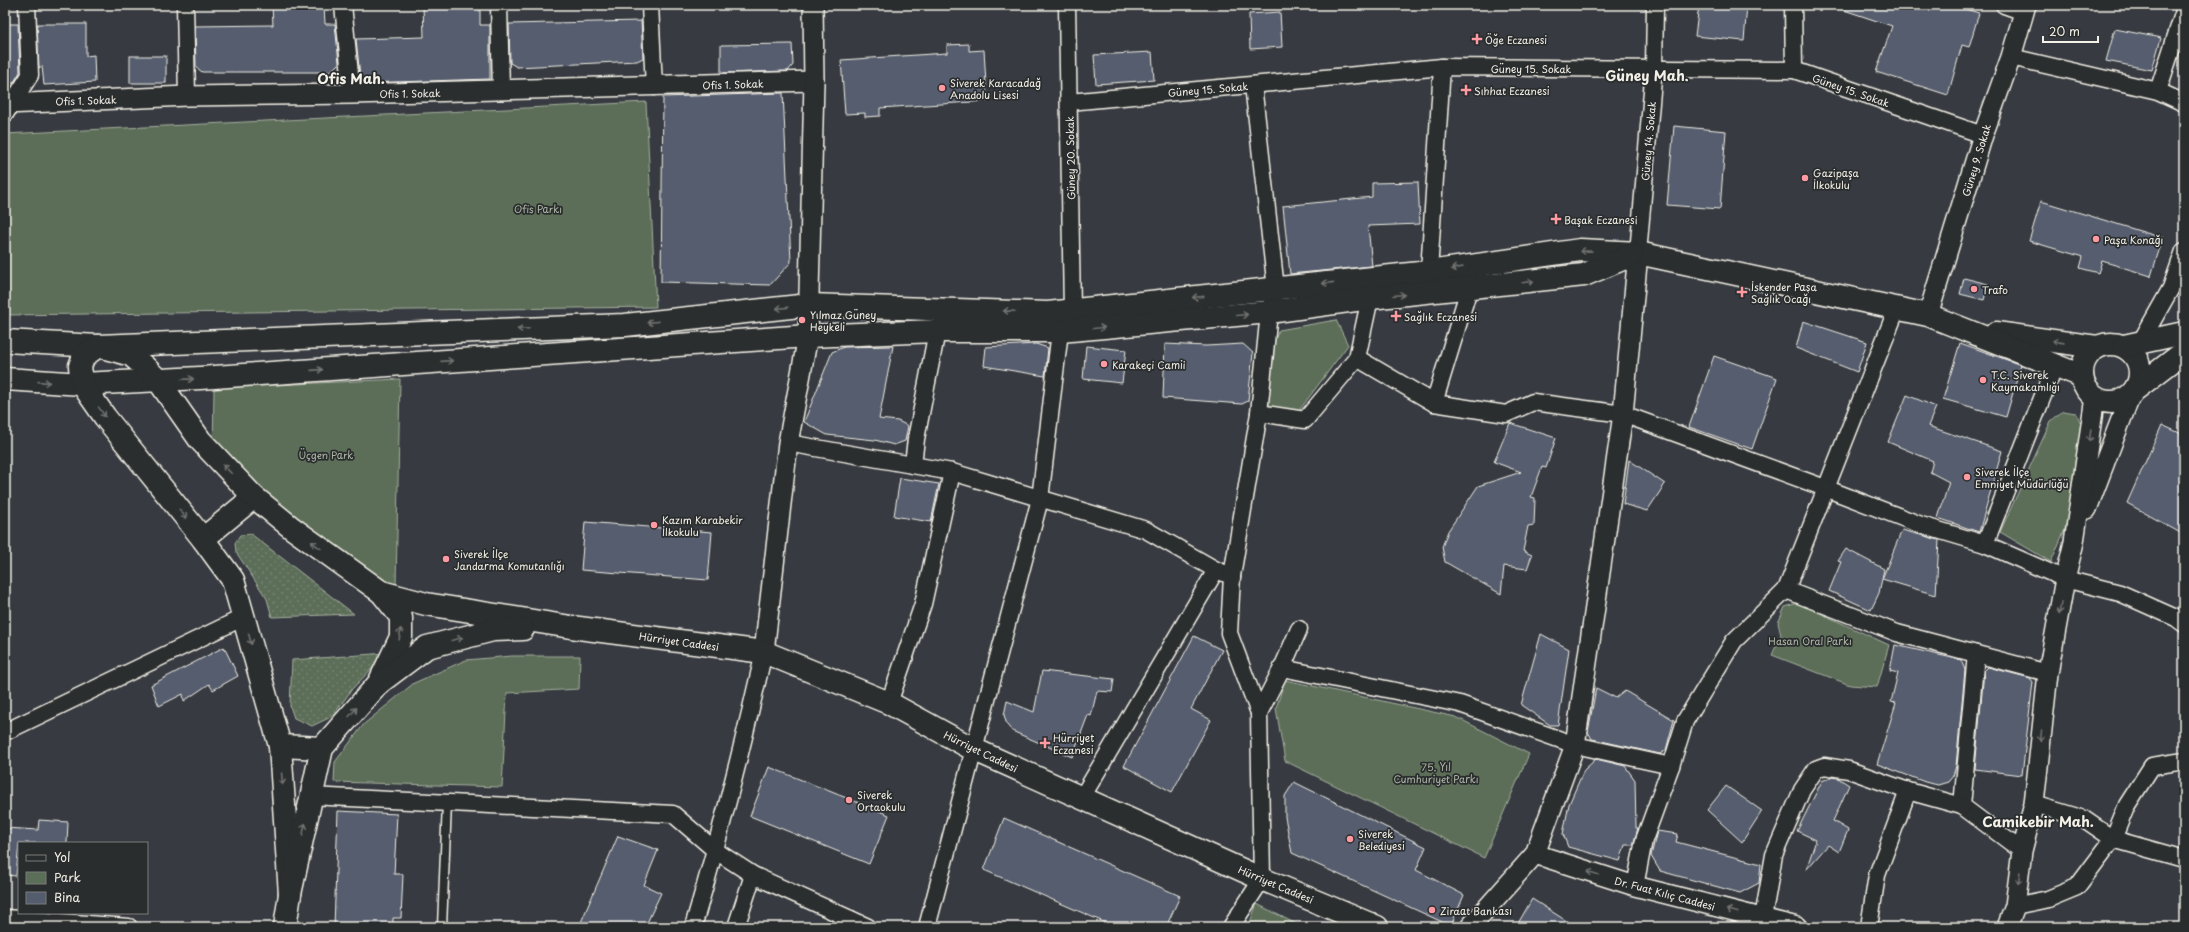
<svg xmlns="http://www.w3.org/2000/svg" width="2189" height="932" viewBox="0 0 2189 932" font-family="'Playpen Sans',sans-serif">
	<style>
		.grass { fill: url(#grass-dots); stroke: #a8b0a0 }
		.park { fill: #5b6e58; stroke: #a8b0a0 }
		.building { fill: #545d6e; stroke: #f4f1e8 }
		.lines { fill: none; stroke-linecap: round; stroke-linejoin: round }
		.service-casing { stroke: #f4f1e8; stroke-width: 11 }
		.minor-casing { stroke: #f4f1e8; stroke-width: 19 }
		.tertiary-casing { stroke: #f4f1e8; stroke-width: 22 }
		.secondary-casing { stroke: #f4f1e8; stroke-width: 25 }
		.service { stroke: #2a2d2e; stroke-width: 8 }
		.minor { stroke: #2a2d2e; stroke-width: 16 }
		.tertiary { stroke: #2a2d2e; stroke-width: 19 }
		.secondary { stroke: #2a2d2e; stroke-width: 22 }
		.oneway { stroke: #71726f }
		.poi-dot { fill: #ff9aa2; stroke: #2a2d2e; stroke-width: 1.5 }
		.labels { text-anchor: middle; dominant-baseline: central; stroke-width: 3.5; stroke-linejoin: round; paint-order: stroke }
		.poi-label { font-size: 10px; fill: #f4f1e8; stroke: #2a2d2e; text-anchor: start }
		.street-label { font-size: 10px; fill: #f4f1e8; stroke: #2a2d2e }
		.park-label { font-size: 10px; fill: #afb6a7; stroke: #2a2d2e }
		.district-label { font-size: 14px; font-weight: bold; fill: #f4f1e8; stroke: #2a2d2e }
	</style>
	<defs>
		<pattern id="grass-dots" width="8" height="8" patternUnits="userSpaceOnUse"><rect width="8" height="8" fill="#5b6e58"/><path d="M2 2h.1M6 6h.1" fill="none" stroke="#738370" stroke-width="1.8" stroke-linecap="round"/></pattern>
	</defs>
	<rect width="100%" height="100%" fill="#373b41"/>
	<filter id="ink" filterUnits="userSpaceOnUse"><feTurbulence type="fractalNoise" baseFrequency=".025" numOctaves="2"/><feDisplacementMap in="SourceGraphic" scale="8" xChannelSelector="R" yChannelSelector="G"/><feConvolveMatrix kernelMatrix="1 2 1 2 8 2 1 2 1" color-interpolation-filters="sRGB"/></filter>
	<g filter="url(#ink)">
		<g class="grass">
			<path d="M251,534L354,614L272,617L267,599L236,552L235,543L240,535Z"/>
			<path d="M387,653L352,689L333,716L312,726L294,718L290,706L292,660Z"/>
		</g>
		<g class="park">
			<path d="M646,102L656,307L5,315V134Z"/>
			<path d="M1336,320L1348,345L1295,416L1268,405L1274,342L1279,330Z"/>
			<path d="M400,379L396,587L372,582L213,455L214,388Z"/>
			<path d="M2063,411L2076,413L2084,429L2066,527L2051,562L2000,532L2051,421Z"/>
			<path d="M1798,603L1889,645L1877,687L1850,685L1772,655L1781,635L1778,623L1785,607Z"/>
			<path d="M512,656H580L579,689L507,693L502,787L334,782L335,762L364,724L414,683L466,660Z"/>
			<path d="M1285,680L1456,717L1529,754L1484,858L1285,761L1276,708Z"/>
			<path d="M1257,904L1302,927H1248Z"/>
		</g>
		<g class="building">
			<path d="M272,5H324L325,24H335L339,63L330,72H202L196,67L195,26L273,25Z"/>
			<path d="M423,5H480V25H490V79L365,83L362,80L360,76L356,39L424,37Z"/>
			<path d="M1699,5H1747L1744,41L1695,36Z"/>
			<path d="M1839,5H1951L1979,13L1969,47L1962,45L1948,95L1876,72L1892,26L1838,8Z"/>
			<path d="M1280,12L1282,47L1250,49L1249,14Z"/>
			<path d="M641,21L643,58L637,61L517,67L510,63L509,24Z"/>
			<path d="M5,24H18L20,72L14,82L5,88Z"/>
			<path d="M37,24H86V56L94,55L95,82L44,85L42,66L39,68Z"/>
			<path d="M2115,29L2161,38L2152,70L2106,61Z"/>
			<path d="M792,44L793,65L788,71L721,73V45Z"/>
			<path d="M969,44V51L984,50L987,101L880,108V116L865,117V113L845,114L841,60L947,53V45Z"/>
			<path d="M1152,52L1154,80L1096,84L1094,55Z"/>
			<rect x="130" y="56" width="36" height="27"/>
			<path d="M783,93L791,262L770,285L661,282L663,97Z"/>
			<path d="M1674,126L1726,131L1720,209L1667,205Z"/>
			<path d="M1418,182L1420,224L1368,226L1372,266L1290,274L1283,206L1372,197V183Z"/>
			<path d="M2041,201L2163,238L2151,276L2102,261L2098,273L2080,268L2083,257L2029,241Z"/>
			<path d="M1964,278L1988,284L1984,300L1960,294Z"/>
			<path d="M1803,321L1867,342L1857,372L1796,348Z"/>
			<path d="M1960,343L2021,365L2006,417L1943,399Z"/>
			<path d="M1036,344L1048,348L1045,376L984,366L986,347Z"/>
			<path d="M1165,344L1206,346L1243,344L1253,353L1248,401L1242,404L1163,398Z"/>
			<path d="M893,346L879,419L898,421L908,426L905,441L894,445L875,440L827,435L804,422L832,352L844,347Z"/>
			<path d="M1086,346L1126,350L1122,383L1083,379Z"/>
			<path d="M1714,356L1777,378L1752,449L1689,427Z"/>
			<path d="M1907,395L1936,407L1928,426L2002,451L1979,532L1938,518L1949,482L1930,472L1933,461L1888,442Z"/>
			<path d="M1510,423L1556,438L1546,468L1542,467L1531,497L1535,498L1534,525L1528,526L1523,551L1532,555L1527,569L1504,566L1501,594L1445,562L1442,547L1448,531L1478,486L1521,472L1494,462Z"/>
			<path d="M2162,425L2184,435V535L2127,503Z"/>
			<path d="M1629,460L1665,484L1647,511L1623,504Z"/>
			<path d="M900,478L939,484L931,522L894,516Z"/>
			<path d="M585,522L712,532L708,580L581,570Z"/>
			<path d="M1902,530L1939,540L1936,595L1882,579Z"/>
			<path d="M1846,549L1884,569L1879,593L1871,610L1829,591L1841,562L1838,561Z"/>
			<path d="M1541,634L1569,649L1558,725H1550L1521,705Z"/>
			<path d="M1194,636L1222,650L1191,709L1211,720L1172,792L1124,766Z"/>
			<path d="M1895,645L1961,660L1965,670L1956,766L1953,776L1948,782L1938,785L1925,782L1877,764L1896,703L1891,702L1898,673L1890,671Z"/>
			<path d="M224,647L238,676L213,690L209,684L184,701L183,694L159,706L151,685Z"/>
			<path d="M1988,667L2030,678L2033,682L2022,775L1975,769L1984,671Z"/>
			<path d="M1042,671L1114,679L1112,692L1097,691L1091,716L1088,715L1072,757L1012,731L1007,725L1004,715L1007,701L1034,712Z"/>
			<path d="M1596,688L1616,698L1625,691L1674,720L1666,750L1660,754L1592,739L1588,732Z"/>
			<path d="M1596,759L1625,766L1635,780L1636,828H1638L1633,845H1625L1620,861L1568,847L1563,834L1569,804L1584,770Z"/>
			<path d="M769,767L889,815L869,864L750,816Z"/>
			<path d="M1831,777L1838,778L1849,785L1833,821L1848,830L1839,852L1828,845L1806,870L1816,840L1797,831L1822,781Z"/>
			<path d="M1294,782L1426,847L1416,870L1464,895L1451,926L1292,853L1285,817V796Z"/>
			<path d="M1726,786L1762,811L1742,842L1707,810Z"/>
			<path d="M338,811L397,814L394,874H403L401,918H393V927H334Z"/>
			<path d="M1004,818L1180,896L1166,927H1105L1106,923L984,870Z"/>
			<path d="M39,820L68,822L67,843H19L16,876L5,875V828L38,830Z"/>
			<path d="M1657,831L1678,834L1676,842L1761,864L1759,883L1740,893L1660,871L1651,856Z"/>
			<path d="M618,836L658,850L644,885L661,893L645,927H579Z"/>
			<path d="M1532,899L1576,927H1516Z"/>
		</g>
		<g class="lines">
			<defs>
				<path id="service" d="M442,927L447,803"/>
				<g id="minor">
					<path d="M185,5L187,96"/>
					<path d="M343,5L352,94"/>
					<path d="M499,5L501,91"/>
					<path d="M650,5L654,87"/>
					<path d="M1067,5L1072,311"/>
					<path d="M1793,5L1794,70"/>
					<path d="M2004,5L2024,12"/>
					<path d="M2011,57L2158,91L2184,103"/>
					<path d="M2158,91L2184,11"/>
					<path d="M1069,102L1442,67L1794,70L1983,135"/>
					<path d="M5,114L30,75L27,5"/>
					<path d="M1638,253L1654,68L1655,5"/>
					<path d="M1429,272L1442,67"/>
					<path d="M1897,308L1786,590L1897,633L2048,673"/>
					<path d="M2140,343L2171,288L2184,251"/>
					<path d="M1357,358L1434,403L1506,414L1533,402L1623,414L1825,488L1921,525L1985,544L2065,579L2120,593L2176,618L2184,624"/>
					<path d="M1434,403L1469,289"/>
					<path d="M1259,413L1305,420L1357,358L1370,298"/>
					<path d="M788,443L952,472L1146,530L1216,570L1232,576"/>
					<path d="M913,464L916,439L937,331"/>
					<path d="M1985,544L2055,365"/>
					<path d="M1976,654L1962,806L2022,851"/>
					<path d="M1282,668L1299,629"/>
					<path d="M889,703L923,604L952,472"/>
					<path d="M1259,713L1282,668L1460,704L1575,745L1671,766L1685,721L1734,641L1786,590"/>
					<path d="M5,732L244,617"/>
					<path d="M310,796L673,814L716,851L753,875L868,927"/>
					<path d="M1081,799L1216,570"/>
					<path d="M2034,804L2084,819L2113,839L2184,859"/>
					<path d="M1635,886L1644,840L1671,766"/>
					<path d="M2015,906L2048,899L2077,887L2113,839L2127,805L2152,766L2184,761"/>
					<path d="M5,918L129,927"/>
					<path d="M1763,918L1774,855L1802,790L1816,769L1824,766L1849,770L1908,791L1962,806"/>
					<path d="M693,927C720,836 743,745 764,652"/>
					<path d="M736,927L753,875"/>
					<path d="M927,927L1040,499L1060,331"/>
					<path d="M1231,927L1262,879L1259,713L1229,633L1232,576L1259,413L1269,312L1276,289L1253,85"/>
					<path d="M1869,927L1877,875L1908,791"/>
				</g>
				<g id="tertiary">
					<path d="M5,104L187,96L352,94L814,81"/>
					<path d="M1928,315L1983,135L2011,57L2026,5"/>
					<path d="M2087,509L2130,396"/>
					<path d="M764,652L788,443L808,336L814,81L813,5"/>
					<path d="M1535,854L1635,886L1797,927"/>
					<path d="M1470,927L1535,854L1575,745L1623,414L1638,253"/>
					<path d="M2007,927L2015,906L2022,851L2034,804L2048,673L2065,579L2074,542L2095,397"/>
				</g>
				<g id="secondary">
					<path d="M1996,333L2097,347"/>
					<path d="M5,341L98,346L625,325L809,305L1048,313L1429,272L1580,250L1638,253L1928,315L2082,376"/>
					<circle cx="2111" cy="373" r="29"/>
					<path d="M2124,346L2184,333"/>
					<path d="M5,379L82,384L200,378L808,336L937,331H1060L1269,312L1370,298L1584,275L1632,255"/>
					<path d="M2137,388L2184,352"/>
					<path d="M203,539L254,497"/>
					<path d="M381,592L426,604L571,627L764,652L889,703L973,749L1262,879L1377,927"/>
					<path d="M280,746L322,748"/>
					<path d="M290,894L280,746L233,580L203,539L105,417L82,384L80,366L84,356L98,346L131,355L146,368L158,380L200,440L254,497L292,528L381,592L401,617V637L379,683"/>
					<path d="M285,927L290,894L322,748L379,683L427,647L493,630L523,629"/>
				</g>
			</defs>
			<use href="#service" class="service-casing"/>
			<use href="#minor" class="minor-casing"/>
			<use href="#tertiary" class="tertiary-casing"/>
			<use href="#secondary" class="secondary-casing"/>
			<use href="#service" class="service"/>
			<use href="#minor" class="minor"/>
			<use href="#tertiary" class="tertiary"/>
			<use href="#secondary" class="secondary"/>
		</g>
		<defs><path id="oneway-shaft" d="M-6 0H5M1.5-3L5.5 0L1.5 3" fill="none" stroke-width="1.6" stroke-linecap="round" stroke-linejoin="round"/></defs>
		<g class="oneway">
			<use href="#oneway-shaft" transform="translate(1586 251) rotate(-179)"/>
			<use href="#oneway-shaft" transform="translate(1457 268) rotate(172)"/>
			<use href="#oneway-shaft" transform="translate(1528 282) rotate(-7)"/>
			<use href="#oneway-shaft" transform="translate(1328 283) rotate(174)"/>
			<use href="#oneway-shaft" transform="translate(1399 295) rotate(-5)"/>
			<use href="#oneway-shaft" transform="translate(1198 297) rotate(174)"/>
			<use href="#oneway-shaft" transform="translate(782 308) rotate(174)"/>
			<use href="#oneway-shaft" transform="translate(1009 311) rotate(-178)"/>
			<use href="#oneway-shaft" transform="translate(1242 315) rotate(-5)"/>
			<use href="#oneway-shaft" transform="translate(653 322) rotate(174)"/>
			<use href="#oneway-shaft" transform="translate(1099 328) rotate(-5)"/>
			<use href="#oneway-shaft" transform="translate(523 329) rotate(178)"/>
			<use href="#oneway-shaft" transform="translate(2058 342) rotate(-172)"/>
			<use href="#oneway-shaft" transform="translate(447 361) rotate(-4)"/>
			<use href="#oneway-shaft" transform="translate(317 370) rotate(-4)"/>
			<use href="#oneway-shaft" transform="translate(188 379) rotate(-2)"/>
			<use href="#oneway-shaft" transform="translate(44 382) rotate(4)"/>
			<use href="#oneway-shaft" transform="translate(102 412) rotate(54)"/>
			<use href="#oneway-shaft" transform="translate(2090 436) rotate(98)"/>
			<use href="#oneway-shaft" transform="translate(227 469) rotate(-134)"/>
			<use href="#oneway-shaft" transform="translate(183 514) rotate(51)"/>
			<use href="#oneway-shaft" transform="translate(316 545) rotate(-144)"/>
			<use href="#oneway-shaft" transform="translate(2060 608) rotate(100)"/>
			<use href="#oneway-shaft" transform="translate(400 634) rotate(-82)"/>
			<use href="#oneway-shaft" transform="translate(250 639) rotate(75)"/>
			<use href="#oneway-shaft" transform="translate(457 639) rotate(-14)"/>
			<use href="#oneway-shaft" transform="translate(353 712) rotate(-49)"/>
			<use href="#oneway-shaft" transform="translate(2041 736) rotate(96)"/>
			<use href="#oneway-shaft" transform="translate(282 779) rotate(86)"/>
			<use href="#oneway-shaft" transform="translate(304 829) rotate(-78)"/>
			<use href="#oneway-shaft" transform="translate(1593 873) rotate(-162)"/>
			<use href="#oneway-shaft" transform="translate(2019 878) rotate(98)"/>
			<use href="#oneway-shaft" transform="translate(1732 911) rotate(-166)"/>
		</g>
	</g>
	<g class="poi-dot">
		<path d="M1475 33h4v4h4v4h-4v4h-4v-4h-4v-4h4z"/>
		<circle cx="942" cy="88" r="4"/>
		<path d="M1464 84h4v4h4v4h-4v4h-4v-4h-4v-4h4z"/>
		<circle cx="1805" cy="178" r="4"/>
		<path d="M1554 213h4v4h4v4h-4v4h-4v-4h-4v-4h4z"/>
		<circle cx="2096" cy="239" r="4"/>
		<circle cx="1974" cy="289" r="4"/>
		<path d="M1740 286h4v4h4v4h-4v4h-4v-4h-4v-4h4z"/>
		<path d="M1394 310h4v4h4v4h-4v4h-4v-4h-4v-4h4z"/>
		<circle cx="802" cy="320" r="4"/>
		<circle cx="1104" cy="364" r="4"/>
		<circle cx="1983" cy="380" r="4"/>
		<circle cx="1967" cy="477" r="4"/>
		<circle cx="654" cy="525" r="4"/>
		<circle cx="446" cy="559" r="4"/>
		<path d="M1043 737h4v4h4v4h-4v4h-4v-4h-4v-4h4z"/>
		<circle cx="849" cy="800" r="4"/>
		<circle cx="1350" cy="839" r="4"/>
		<circle cx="1432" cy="910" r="4"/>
	</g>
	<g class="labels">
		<g class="poi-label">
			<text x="1485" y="39">Öğe Eczanesi</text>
			<text x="950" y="82">Siverek Karacadağ<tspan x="950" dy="12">Anadolu Lisesi</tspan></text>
			<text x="1474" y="90">Sıhhat Eczanesi</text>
			<text x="1813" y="172">Gazipaşa<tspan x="1813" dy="12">İlkokulu</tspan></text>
			<text x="1564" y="219">Başak Eczanesi</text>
			<text x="2104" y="239">Paşa Konağı</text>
			<text x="1751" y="286">İskender Paşa<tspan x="1751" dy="12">Sağlık Ocağı</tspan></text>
			<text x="1982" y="289">Trafo</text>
			<text x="810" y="314">Yılmaz Güney<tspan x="810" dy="12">Heykeli</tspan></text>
			<text x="1404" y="316">Sağlık Eczanesi</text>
			<text x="1112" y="364">Karakeçi Camii</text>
			<text x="1991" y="374">T.C. Siverek<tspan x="1991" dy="12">Kaymakamlığı</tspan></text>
			<text x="1975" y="471">Siverek İlçe<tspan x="1975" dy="12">Emniyet Müdürlüğü</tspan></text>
			<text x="662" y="519">Kazım Karabekir<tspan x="662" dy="12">İlkokulu</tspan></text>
			<text x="454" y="553">Siverek İlçe<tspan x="454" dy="12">Jandarma Komutanlığı</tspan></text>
			<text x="1053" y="737">Hürriyet<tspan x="1053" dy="12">Eczanesi</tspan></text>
			<text x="857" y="794">Siverek<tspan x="857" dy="12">Ortaokulu</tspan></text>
			<text x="1358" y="833">Siverek<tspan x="1358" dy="12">Belediyesi</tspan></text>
			<text x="1440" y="910">Ziraat Bankası</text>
		</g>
		<g class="street-label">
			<text x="1531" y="68">Güney 15. Sokak</text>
			<text transform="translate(733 84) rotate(-2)">Ofis 1. Sokak</text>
			<text transform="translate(1208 89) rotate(-5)">Güney 15. Sokak</text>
			<text transform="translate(1851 90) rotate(19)">Güney 15. Sokak</text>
			<text transform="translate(410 93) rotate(-1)">Ofis 1. Sokak</text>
			<text transform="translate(86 100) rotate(-2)">Ofis 1. Sokak</text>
			<text transform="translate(1648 141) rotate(-85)">Güney 14. Sokak</text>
			<text transform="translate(1070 158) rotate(-91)">Güney 20. Sokak</text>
			<text transform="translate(1976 160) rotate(-73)">Güney 9. Sokak</text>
			<text transform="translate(679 641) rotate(8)">Hürriyet Caddesi</text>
			<text transform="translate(981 751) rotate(26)">Hürriyet Caddesi</text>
			<text transform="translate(1276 884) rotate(23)">Hürriyet Caddesi</text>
			<text transform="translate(1665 893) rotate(15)">Dr. Fuat Kılıç Caddesi</text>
		</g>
		<g class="park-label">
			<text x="538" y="208">Ofis Parkı</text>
			<text x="326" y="454">Üçgen Park</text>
			<text x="1810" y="640">Hasan Oral Parkı</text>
			<text x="1436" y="766">75. Yıl<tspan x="1436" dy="12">Cumhuriyet Parkı</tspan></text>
		</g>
		<g class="district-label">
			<text x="1647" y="75">Güney Mah.</text>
			<text x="351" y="78">Ofis Mah.</text>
			<text x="2038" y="821">Camikebir Mah.</text>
		</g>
	</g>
	<rect width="2189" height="932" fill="none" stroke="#2a2d2e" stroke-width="20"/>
	<rect x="10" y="10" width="2169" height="912" fill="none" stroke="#f4f1e8" stroke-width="1.5" filter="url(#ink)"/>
	<rect x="18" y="842" width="130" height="72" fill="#2a2d2e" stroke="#7b7b78"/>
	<rect x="26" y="855" width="20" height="6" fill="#2a2d2e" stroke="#7b7b78"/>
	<text x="54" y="862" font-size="12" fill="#f4f1e8">Yol</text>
	<rect x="26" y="872" width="20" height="12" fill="#5b6e58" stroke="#7b7b78"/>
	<text x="54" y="882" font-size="12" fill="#f4f1e8">Park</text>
	<rect x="26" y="892" width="20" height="12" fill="#545d6e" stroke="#7b7b78"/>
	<text x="54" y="902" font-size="12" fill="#f4f1e8">Bina</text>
	<path d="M2043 36v6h55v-6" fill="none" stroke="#f4f1e8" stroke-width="2"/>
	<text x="2049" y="36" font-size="12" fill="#f4f1e8" stroke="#2a2d2e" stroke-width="3" paint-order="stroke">20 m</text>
</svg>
